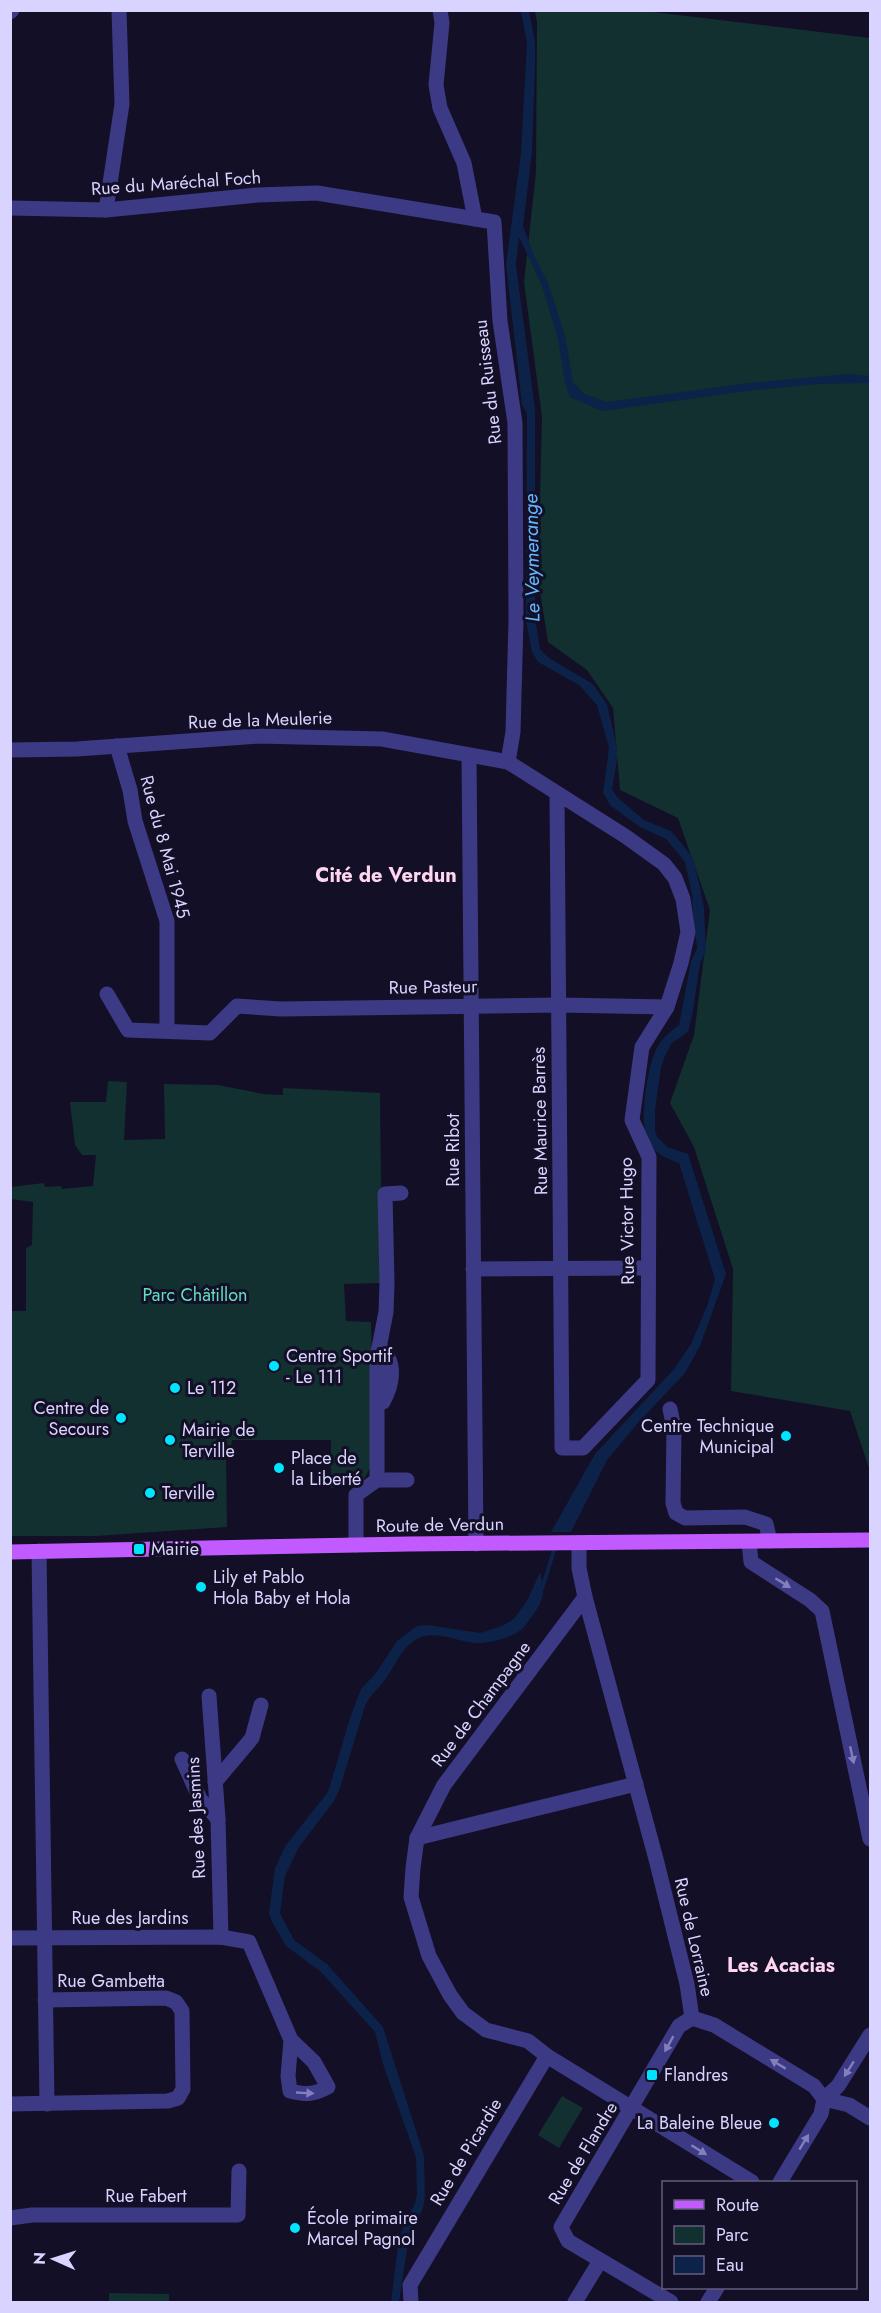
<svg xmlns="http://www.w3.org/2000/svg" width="881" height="2313" viewBox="0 0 881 2313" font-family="Jost,sans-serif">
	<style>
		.green { fill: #12302f }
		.water { fill: #0c2248 }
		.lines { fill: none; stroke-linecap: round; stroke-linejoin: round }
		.stream { stroke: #0c2248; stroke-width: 4 }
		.minor { stroke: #3d3a85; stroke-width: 15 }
		.major { stroke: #c25bff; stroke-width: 15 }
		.oneway { fill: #837fbc }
		.poi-dot { fill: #00e5ff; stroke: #130f26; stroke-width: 2 }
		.labels { text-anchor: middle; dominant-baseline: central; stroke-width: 6; stroke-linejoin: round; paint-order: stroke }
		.street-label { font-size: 18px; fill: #d9d4ff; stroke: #130f26 }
		.park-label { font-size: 18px; fill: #5fe0c0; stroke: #130f26 }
		.poi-label { font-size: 18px; fill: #d9d4ff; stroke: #130f26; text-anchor: start }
		.water-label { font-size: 20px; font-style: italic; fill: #62b6ff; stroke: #130f26 }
		.neighbourhood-label { font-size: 20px; font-weight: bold; fill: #ffd6f0; stroke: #130f26 }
	</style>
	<rect width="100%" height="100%" fill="#130f26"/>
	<g class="green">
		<path d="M535,11H645L870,38V1471L850,1411L731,1391L733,1269L694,1147L670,1103L694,1035L710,910L678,818L620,790L613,708L587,670L548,642L538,579L542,417L524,282L536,172L537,22Z"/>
		<path d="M108,1081L127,1082L124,1140L165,1139L164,1084L218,1085L263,1094L283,1095V1088L380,1093L382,1283L344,1284L346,1321L371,1322L374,1461L363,1481L331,1488V1440H232L231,1449H226L227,1527L96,1536H11V1311H26V1248L32,1245L33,1202L11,1199L10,1187L44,1183L45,1187L61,1186L62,1189L93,1186L96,1155H82L75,1145L70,1102H106Z"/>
		<path d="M562,2096L583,2108L559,2148L538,2135Z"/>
		<path d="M109,2293L169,2294V2302H109Z"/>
	</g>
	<g class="water">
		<path d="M521,11H529L535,42V67L532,152L523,226L535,258L547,280L565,335L573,382L584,394L607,402L749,383L848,374L870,376V383L819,384L747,391L602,411L570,397L565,383L558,339L542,286L519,237L516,265L535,409V618L540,649L549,658L593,684L607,704L617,747V761L612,789L617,797L644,820L671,831L678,839L693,858L700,887L704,908L706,952L700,963L693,1011L688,1032L671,1044L665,1056L661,1067L655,1110V1131L658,1138L667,1147L688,1154L726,1274L700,1346L685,1373L638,1423L607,1460L571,1532H551L595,1454L674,1369L691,1344L707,1306L715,1279L679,1163C667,1158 656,1155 649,1143C638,1127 647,1070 655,1052C660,1040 668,1033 679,1025L691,961L697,949L695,909L685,862L666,839L640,827L611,806L603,793L609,748L597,705L579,685L538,662L532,652L526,621L527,413L522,405L506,264L521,153L527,43Z"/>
		<path d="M540,1572C545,1593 545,1597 533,1615C529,1619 526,1626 521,1630C508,1639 485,1646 468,1642C453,1639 433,1631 419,1638C401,1646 396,1666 384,1681C377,1690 370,1695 365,1706L340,1788L334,1801L299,1847L285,1876L280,1913L294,1940L327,1964L383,2027L424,2156L425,2197L423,2208L409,2237L399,2302H391L399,2237L415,2203L417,2194L416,2157L383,2064L375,2032L321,1972L286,1946L272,1922L269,1913L275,1868L286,1845L328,1792L351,1715L361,1689L376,1673L397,1641L417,1626L428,1625L480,1633L502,1626L514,1619L528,1599Z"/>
	</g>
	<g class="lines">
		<g class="stream">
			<path d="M694,901L698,941"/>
			<path d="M542,1589L555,1547"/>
		</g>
		<g class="minor">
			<path d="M440,10L442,23L436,85L440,108L464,163L475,219"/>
			<path d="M10,12L12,10"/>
			<path d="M10,208L106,210L257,195L317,193L494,222L500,321L515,423L516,620L513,732L508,762"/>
			<path d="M106,210L122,104L119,10"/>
			<path d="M117,746L130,790L135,821L167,921V1031"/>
			<path d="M10,750L77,749L258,736L382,739L508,762L625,836L664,864L675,878L683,899L688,932L681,963L667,1007L642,1047L632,1120L649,1157L648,1380L583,1448H562L557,795"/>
			<path d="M469,756L476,1544"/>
			<path d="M107,994L128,1030L210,1033L237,1006L281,1009L559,1005L667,1007"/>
			<path d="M401,1193L385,1194L387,1283L386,1312L377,1358V1480H407"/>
			<path d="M473,1269L647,1268"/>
			<path d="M377,1404L383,1402C393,1384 397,1361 379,1347"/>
			<path d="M670,1409L674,1428L673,1503L676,1513L685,1518L745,1517L766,1524L770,1541"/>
			<path d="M749,1542L751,1562L810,1600L822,1611L870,1839"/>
			<path d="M579,1543V1568L585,1597L656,1859L687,1984L692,2018"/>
			<path d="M356,1545V1495L377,1480"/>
			<path d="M39,1551L47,2104"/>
			<path d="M585,1597L444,1785L417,1838L413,1868L411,1897L429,1956L450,1995L463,2013L486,2030L528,2041L547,2056L752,2182"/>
			<path d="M209,1696L218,1819L221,1937"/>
			<path d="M182,1759L200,1799L218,1819"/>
			<path d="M215,1782L252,1738L261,1705"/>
			<path d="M417,1838L636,1784"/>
			<path d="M10,1938L221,1937L249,1942L291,2040L314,2062L328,2087C313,2095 306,2095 290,2091L288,2076L291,2040"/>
			<path d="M692,2018L714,2025L814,2086L824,2099"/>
			<path d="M824,2099L838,2086L870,2035"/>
			<path d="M824,2099L849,2105L870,2118"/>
			<path d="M10,2104L168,2101L178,2098L183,2089L182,2011L176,2002L166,1998L45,2000"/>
			<path d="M780,2182L821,2114L824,2099"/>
			<path d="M10,2218L32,2215H238L239,2171"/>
			<path d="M411,2302L410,2285L547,2056"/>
			<path d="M575,2302L600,2261"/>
			<path d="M671,2302L568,2241L561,2227L679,2026L692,2018"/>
			<path d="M708,2302L717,2288"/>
		</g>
		<path class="major" d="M10,1552L408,1544L870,1540"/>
	</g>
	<defs><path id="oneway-solid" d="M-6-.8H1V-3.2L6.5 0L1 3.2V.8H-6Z" transform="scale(1.5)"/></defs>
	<g class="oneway">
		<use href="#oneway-solid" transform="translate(783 1583) rotate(32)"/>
		<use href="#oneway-solid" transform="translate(852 1755) rotate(78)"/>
		<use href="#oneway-solid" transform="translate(669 2044) rotate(119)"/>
		<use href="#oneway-solid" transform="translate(778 2064) rotate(-149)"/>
		<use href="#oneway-solid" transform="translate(849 2069) rotate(122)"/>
		<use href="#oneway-solid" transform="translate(305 2093) rotate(3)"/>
		<use href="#oneway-solid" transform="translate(804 2142) rotate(-59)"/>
		<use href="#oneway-solid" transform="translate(699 2150) rotate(32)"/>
	</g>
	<g class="poi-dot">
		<circle cx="274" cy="1366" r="6"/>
		<circle cx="175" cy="1388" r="6"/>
		<circle cx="121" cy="1418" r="6"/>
		<circle cx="786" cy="1436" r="6"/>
		<circle cx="170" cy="1440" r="6"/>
		<circle cx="279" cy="1468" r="6"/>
		<circle cx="150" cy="1493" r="6"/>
		<rect x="133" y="1543" width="12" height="12" rx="3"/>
		<circle cx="201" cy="1587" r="6"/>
		<rect x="646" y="2069" width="12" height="12" rx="3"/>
		<circle cx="774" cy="2123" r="6"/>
		<circle cx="295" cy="2228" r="6"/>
	</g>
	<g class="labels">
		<g class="street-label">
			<text transform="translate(176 183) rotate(-4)">Rue du Maréchal Foch</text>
			<text transform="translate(488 382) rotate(-97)">Rue du Ruisseau</text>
			<text transform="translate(260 720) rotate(-2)">Rue de la Meulerie</text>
			<text transform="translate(165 847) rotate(75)">Rue du 8 Mai 1945</text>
			<text transform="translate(433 987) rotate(-1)">Rue Pasteur</text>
			<text transform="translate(540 1121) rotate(-91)">Rue Maurice Barrès</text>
			<text transform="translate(453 1150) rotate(-90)">Rue Ribot</text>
			<text transform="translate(627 1221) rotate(-91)">Rue Victor Hugo</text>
			<text transform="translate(440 1525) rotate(-1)">Route de Verdun</text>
			<text transform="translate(481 1704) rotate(-53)">Rue de Champagne</text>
			<text transform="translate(196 1818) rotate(-93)">Rue des Jasmins</text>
			<text x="130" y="1918">Rue des Jardins</text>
			<text transform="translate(694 1937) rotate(77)">Rue de Lorraine</text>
			<text x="111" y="1981">Rue Gambetta</text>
			<text transform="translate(466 2152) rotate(-59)">Rue de Picardie</text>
			<text transform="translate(583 2153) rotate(-59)">Rue de Flandre</text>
			<text x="146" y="2196">Rue Fabert</text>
		</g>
		<g class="park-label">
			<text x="195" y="1295">Parc Châtillon</text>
		</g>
		<g class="poi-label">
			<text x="286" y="1356">Centre Sportif<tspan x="286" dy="21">- Le 111</tspan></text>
			<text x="187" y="1388">Le 112</text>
			<text x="109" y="1408" text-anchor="end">Centre de<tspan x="109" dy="21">Secours</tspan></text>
			<text x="774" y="1426" text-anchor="end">Centre Technique<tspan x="774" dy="21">Municipal</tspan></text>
			<text x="182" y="1430">Mairie de<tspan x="182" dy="21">Terville</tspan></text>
			<text x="291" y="1458">Place de<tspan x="291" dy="21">la Liberté</tspan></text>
			<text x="162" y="1493">Terville</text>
			<text x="151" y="1549">Mairie</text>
			<text x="213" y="1577">Lily et Pablo<tspan x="213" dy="21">Hola Baby et Hola</tspan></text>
			<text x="664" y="2075">Flandres</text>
			<text x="762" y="2123" text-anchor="end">La Baleine Bleue</text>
			<text x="307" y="2218">École primaire<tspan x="307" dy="21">Marcel Pagnol</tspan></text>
		</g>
		<g class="water-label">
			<text transform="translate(532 558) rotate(-91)">Le Veymerange</text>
		</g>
		<g class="neighbourhood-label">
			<text x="386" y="875">Cité de Verdun</text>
			<text x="781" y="1965">Les Acacias</text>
		</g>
	</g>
	<rect width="881" height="2313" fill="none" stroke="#d9d4ff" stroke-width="24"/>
	<rect x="662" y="2181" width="195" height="108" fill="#130f26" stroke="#625e7d" stroke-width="1.5"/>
	<rect x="674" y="2200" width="30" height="9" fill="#c25bff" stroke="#625e7d" stroke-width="1.5"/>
	<text x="716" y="2211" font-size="18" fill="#d9d4ff">Route</text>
	<rect x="674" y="2226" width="30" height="18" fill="#12302f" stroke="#625e7d" stroke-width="1.5"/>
	<text x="716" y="2241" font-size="18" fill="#d9d4ff">Parc</text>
	<rect x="674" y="2256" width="30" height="18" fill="#0c2248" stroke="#625e7d" stroke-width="1.5"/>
	<text x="716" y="2271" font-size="18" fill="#d9d4ff">Eau</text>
	<g transform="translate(54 2259) rotate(273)" stroke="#130f26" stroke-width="4.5" paint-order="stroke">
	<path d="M0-4.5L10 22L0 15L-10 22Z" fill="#d9d4ff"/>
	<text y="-9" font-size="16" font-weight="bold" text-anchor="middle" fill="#d9d4ff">N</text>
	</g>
</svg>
